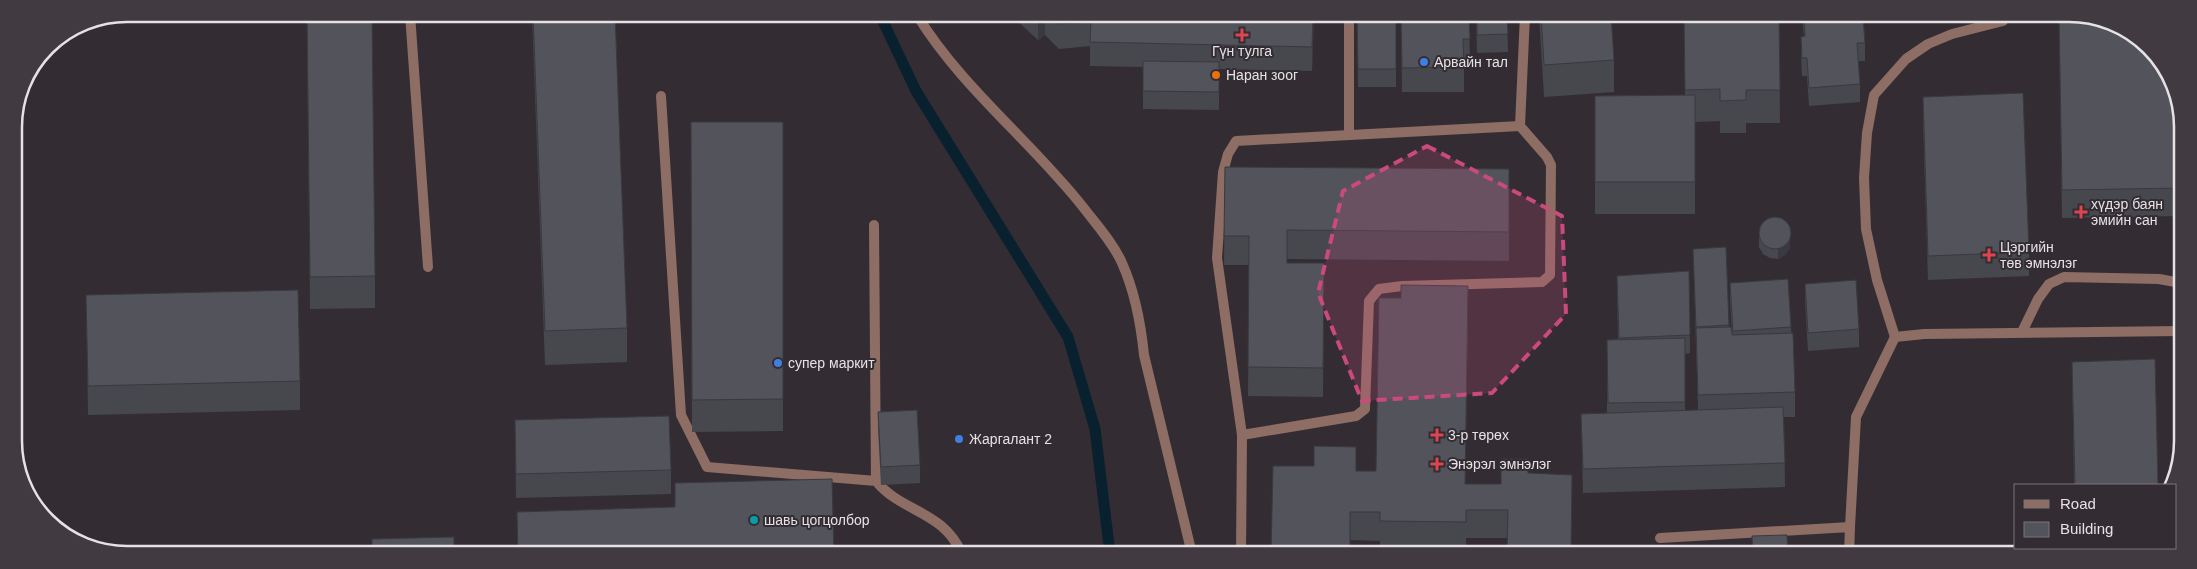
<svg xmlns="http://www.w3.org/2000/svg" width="2197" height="569" viewBox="0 0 2197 569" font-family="Arial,sans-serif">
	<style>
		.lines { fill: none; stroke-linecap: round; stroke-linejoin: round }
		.stream { stroke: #09212e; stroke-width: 11 }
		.service { stroke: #8e6d64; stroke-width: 10 }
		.minor { stroke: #8e6d64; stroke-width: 10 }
		.wall { fill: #47474e }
		.shaded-wall { fill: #393a40 }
		.building { fill: #52535b; stroke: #393a40 }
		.marked { fill: #cb4a7d; fill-opacity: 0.2; stroke: #cb4a7d; stroke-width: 4; stroke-dasharray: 10 6; stroke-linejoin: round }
		.health-dot { fill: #e0444e; stroke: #332d33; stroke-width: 2 }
		.shop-dot { fill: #3f7fe0; stroke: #332d33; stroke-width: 2 }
		.food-dot { fill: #e8710a; stroke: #332d33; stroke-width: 2 }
		.culture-dot { fill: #0f9aa8; stroke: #332d33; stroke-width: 2 }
		.labels { text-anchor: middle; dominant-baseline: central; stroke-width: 4; stroke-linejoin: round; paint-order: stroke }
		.poi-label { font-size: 14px; fill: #e5e1e4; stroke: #332d33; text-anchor: start }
		.rim { fill: none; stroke: #e5e1e4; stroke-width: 2.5 }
	</style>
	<rect width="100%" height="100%" fill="#332d33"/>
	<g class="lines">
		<path class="stream" d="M880,15L916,91L1068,337L1095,429L1110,554"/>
		<g class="service">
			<path d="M410,14L428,267"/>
			<path d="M661,96L681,415L707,467L876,481C902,513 943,510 962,554"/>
			<path d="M1349,133V15"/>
			<path d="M874,225L876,481"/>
			<path d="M2022,332L2038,299L2049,284L2064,277L2159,279L2181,283"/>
			<path d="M1895,337L1877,280L1866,229L1864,178L1867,133L1874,95L1906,59L1928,44L1952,34L2003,21"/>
			<path d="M1242,435L1356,416L1365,409L1369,301L1379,289L1402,286L1542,282L1550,275L1551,165L1547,157L1520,126"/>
			<path d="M1850,527L1856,417L1895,337L1924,334L2181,331"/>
			<path d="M1660,538L1850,527L1849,555"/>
		</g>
		<g class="minor">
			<path d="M917,15C961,87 1031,141 1083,207C1096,224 1114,244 1122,263C1135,292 1141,325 1144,355L1192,554"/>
			<path d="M1241,554L1242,435L1217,258L1223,172L1228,154L1236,141L1520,126L1525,15"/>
		</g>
	</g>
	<g class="wall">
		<path d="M307,14L375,276V308L310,309Z"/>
		<path d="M532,14H615L627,328V362L545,365Z"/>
		<path d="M1011,15H1314L1312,71L1219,69V110L1143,109V67L1090,66V46L1059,49L1045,35L1038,40Z"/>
		<path d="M1357,15H1396V87H1358Z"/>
		<path d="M1401,15H1469L1470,64L1464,63V92H1402Z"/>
		<path d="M1476,15H1507L1508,52L1477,53Z"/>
		<path d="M1539,15H1611L1614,60V92L1544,97Z"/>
		<path d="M1684,16H1779L1780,123H1746V133H1720V121L1695,122V214H1595V96L1685,95Z"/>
		<path d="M1802,16H1863L1865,43V61H1858L1860,84V102L1809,106L1807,76H1802L1801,55V37L1804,36Z"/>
		<path d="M1888,16H1902L1899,18L1891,17Z"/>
		<path d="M2059,16L2181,105V216L2062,218Z"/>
		<path d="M1923,97L2029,252V276L1928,280L1923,121Z"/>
		<path d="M691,122H783V431L692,432Z"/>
		<path d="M1225,167L1509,169V261L1287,259V263H1324L1323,397L1248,396L1249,265H1224Z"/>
		<path d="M1759,229L1790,248L1785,255L1778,259L1770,258L1763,254L1759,247Z"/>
		<path d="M1726,247L1729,327L1732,335L1730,301V283L1791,327L1795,392V417H1784L1785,487L1583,493L1581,414L1607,413V340L1618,339L1617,276L1689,271L1690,353L1685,354V411L1698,410L1693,249Z"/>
		<path d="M1805,284L1859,329V347L1808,351L1805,302Z"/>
		<path d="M86,295L300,381V410L88,415Z"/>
		<path d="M1468,315L1465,484H1501L1528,473L1572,503L1507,538H1466V551L1380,549V541L1350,540L1271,554L1356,471H1376Z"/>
		<path d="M2072,362L2158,485H2074Z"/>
		<path d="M878,412L920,465V483L881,485L878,430Z"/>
		<path d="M515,420L671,470V494L516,498Z"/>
		<path d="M675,483L834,554L518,553L517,512L675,507Z"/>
	</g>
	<g class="shaded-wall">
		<path d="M1040,15H1045V35L1038,40V16Z"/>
		<path d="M1313,15H1314L1312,71V47Z"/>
		<path d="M1790,229V248L1785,255L1778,259V249Z"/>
		<path d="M1468,286V315L1465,512V484Z"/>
	</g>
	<g class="building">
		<path d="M307,14H372L375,276L310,277Z"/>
		<path d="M533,14H615L627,328L545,331Z"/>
		<path d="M1049,15H1313L1312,47L1090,42L1091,22L1059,24Z"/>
		<path d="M1357,15H1396V69H1358Z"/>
		<path d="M1401,15H1469L1470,39H1463L1464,67L1402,68Z"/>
		<path d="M1477,15H1507L1508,34L1477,35Z"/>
		<path d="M1541,15H1611L1614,60L1544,65Z"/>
		<path d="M1684,16H1779L1780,90H1746V100L1720,101V89L1685,90Z"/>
		<path d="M1804,16H1863L1865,43H1857L1860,84L1809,88L1807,58H1802L1801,37L1805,36Z"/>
		<path d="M2059,16H2092L2150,47L2181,105V188L2062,190Z"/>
		<path d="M1143,61L1219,62V92L1143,91Z"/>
		<path d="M2023,93L2029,252L1928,256L1923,97Z"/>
		<path d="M1695,95V182H1595V96Z"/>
		<path d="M691,122H783V399L692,400Z"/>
		<path d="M1225,167L1509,169V232L1287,230V263H1324L1323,368L1248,367L1249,236H1224Z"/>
		<circle cx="1775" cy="233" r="16"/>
		<path d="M1726,247L1729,325L1696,327L1693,249Z"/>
		<path d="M1689,271L1690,335L1619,338L1617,276Z"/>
		<path d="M1788,279L1791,327L1733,331L1730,283Z"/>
		<path d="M1856,280L1859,329L1808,333L1805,284Z"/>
		<path d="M1401,285L1468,286L1465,484H1501V459H1528V473L1572,475L1571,554H1507L1508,510H1466V522L1380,521V512H1350V554H1271L1273,466H1314V446L1356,447V471H1376L1379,298H1401Z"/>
		<path d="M298,290L300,381L88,386L86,295Z"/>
		<path d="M1731,327L1732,335L1793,333L1795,392L1698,395L1696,328Z"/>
		<path d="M1685,338V402L1608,403L1607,340Z"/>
		<path d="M2155,359L2158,485H2075L2072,362Z"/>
		<path d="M1783,407L1785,463L1583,469L1581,414Z"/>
		<path d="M917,410L920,465L881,467L878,412Z"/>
		<path d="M669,416L671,470L516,474L515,420Z"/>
		<path d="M832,479L834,554L518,553L517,512L675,507V483Z"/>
		<path d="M1787,535L1788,555H1753L1752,536Z"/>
		<path d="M454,537V553H372V539Z"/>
		<path d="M2076,548H2095L2077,555Z"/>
	</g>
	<path class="marked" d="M1427,146L1562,216L1566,314L1492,393L1362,401L1318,293L1343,191Z"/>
	<g class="health-dot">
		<path d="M1239.5 27.5h5v5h5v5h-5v5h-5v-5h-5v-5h5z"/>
		<path d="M2078.5 204.5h5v5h5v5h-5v5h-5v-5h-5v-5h5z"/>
		<path d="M1986.5 247.5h5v5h5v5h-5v5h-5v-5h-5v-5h5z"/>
		<path d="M1434.5 427.5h5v5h5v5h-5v5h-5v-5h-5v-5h5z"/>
		<path d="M1434.5 456.5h5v5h5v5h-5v5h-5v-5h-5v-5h5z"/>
	</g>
	<g class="shop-dot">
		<circle cx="1424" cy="62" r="5"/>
		<circle cx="778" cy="363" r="5"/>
		<circle cx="959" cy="439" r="5"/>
	</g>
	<circle class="food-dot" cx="1216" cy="75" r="5"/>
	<circle class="culture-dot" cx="754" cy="520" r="5"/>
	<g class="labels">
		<g class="poi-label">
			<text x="1242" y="51" text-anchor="middle">Гүн тулга</text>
			<text x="1434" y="62">Арвайн тал</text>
			<text x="1226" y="75">Наран зоог</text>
			<text x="2091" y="204">хүдэр баян<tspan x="2091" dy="16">эмийн сан</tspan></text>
			<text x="2000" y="247">Цэргийн<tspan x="2000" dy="16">төв эмнэлэг</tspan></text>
			<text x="788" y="363">супер маркит</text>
			<text x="1448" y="435">3-р төрөх</text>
			<text x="969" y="439">Жаргалант 2</text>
			<text x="1448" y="464">Энэрэл эмнэлэг</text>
			<text x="764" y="520">шавь цогцолбор</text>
		</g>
	</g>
	<path d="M0 0H2197V569H0ZM127 22H2069A105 105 0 0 1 2174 127V441A105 105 0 0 1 2069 546H127A105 105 0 0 1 22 441V127A105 105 0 0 1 127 22Z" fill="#413b41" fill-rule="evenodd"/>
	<path class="rim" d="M127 22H2069A105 105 0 0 1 2174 127V441A105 105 0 0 1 2069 546H127A105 105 0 0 1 22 441V127A105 105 0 0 1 127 22Z"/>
	<rect x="2014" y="484" width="162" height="65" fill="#332d33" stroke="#7a757a"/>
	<rect x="2024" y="500" width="25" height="8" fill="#8e6d64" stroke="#7a757a"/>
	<text x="2060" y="509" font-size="15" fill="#e5e1e4">Road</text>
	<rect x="2024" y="522" width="25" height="15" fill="#52535b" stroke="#7a757a"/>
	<text x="2060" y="534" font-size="15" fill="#e5e1e4">Building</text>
</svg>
